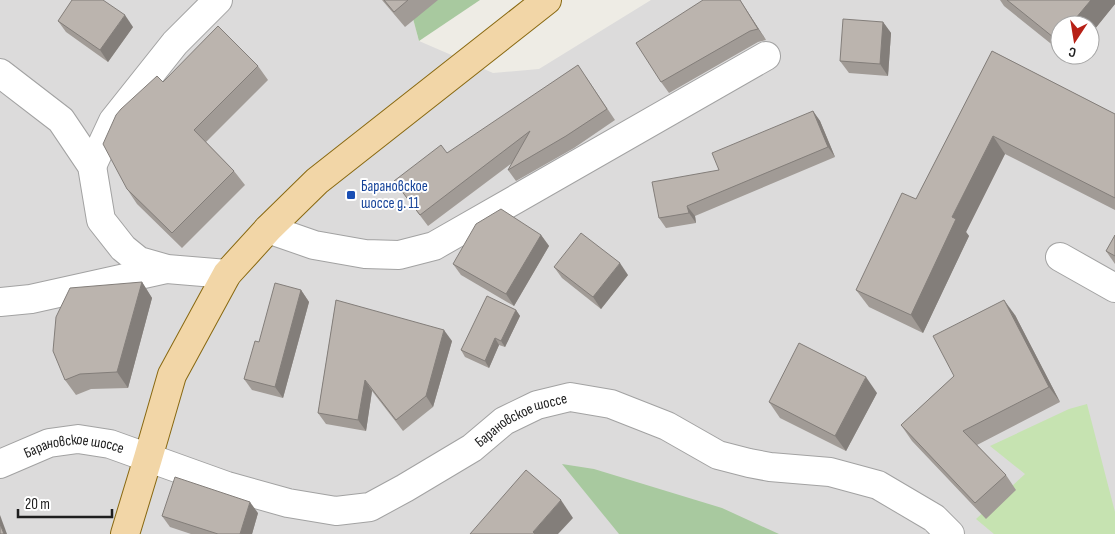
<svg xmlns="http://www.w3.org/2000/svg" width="1115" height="534" viewBox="0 0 1115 534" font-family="'Sofia Sans Condensed',sans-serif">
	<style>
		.residential { fill: #dcdbdb; fill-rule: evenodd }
		.grass { fill: #c6e3b1 }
		.forest { fill: #a8c99f }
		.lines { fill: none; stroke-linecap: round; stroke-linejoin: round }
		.minor-casing { stroke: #a2a2a2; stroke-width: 30 }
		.major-casing { stroke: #886810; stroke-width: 30 }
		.minor { stroke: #fff; stroke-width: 28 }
		.major { stroke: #f2d6a7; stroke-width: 28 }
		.wall { fill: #a19b96 }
		.shaded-wall { fill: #837e7a }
		.building { fill: #bbb4ae; stroke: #837e7a }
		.transit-dot { fill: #1a4fb4; stroke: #fff; stroke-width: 2 }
		.labels { text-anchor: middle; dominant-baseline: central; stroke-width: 4; stroke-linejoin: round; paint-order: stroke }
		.transit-label { font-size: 15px; fill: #164399; stroke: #fff; text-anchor: start }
		.street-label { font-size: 15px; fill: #1e1e1e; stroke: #fff }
	</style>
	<rect width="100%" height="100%" fill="#eeece5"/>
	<path class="residential" d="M0,0H408L419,41L493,73L539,69L651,0H1115V534H0ZM1060,25H1090V55H1060Z"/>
	<path class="grass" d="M1087,404L1115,512V534H994L976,519L1025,474L990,446L1069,409Z"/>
	<g class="forest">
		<path d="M408,0H480L419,41Z"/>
		<path d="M562,464L594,469L722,508L779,534H619Z"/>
	</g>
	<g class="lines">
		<defs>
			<g id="minor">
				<path d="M0,73L61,120L92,166L101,220L123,248L139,261L167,269L227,274"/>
				<path d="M92,166L113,121L175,43L218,0"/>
				<path d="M268,229L314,245L365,254L399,255L434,246L766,56"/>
				<path d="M1060,257L1115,288"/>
				<path d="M0,302L31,299L166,269"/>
				<path id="s1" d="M0,464L49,443L78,439L110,444L227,486L288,503L336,511L370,507L405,488L472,448L504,421L537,405L570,397L611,404L667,426L718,455L749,463L770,467L830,472L878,485L934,518L950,534"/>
			</g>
			<path id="major" d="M125,534L148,458L172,375L227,274L268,229L317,181L547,0"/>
		</defs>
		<use href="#minor" class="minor-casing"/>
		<use href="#major" class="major-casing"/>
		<use href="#minor" class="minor"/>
		<use href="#major" class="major"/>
	</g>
	<g class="wall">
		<path d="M382,0H438L405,27Z"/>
		<path d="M740,0L766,40L758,42L669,93L661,82Z"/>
		<path d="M1000,0H1115V4L1090,35L1060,25V51L1004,6Z"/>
		<path d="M58,21L133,27L108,62L66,32Z"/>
		<path d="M883,22L891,33L888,76L849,73L840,61Z"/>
		<path d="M992,51L1115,114V210L1005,154L966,232L969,236L923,333L869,307L856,290L916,199Z"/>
		<path d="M258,66L268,80L206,142L234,171L245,185L182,248L137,204L127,189L163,82Z"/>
		<path d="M586,77L615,120L574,148L516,181L508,170L512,163L428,226L394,181L447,153Z"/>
		<path d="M813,111L820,121L835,157L695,216L696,223L666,228L659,218L719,170Z"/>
		<path d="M541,235L549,246L514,306L461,275L453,264Z"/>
		<path d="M1115,235V264L1106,251Z"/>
		<path d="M554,267L628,275L601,309L562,278Z"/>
		<path d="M142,282L152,298L128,388L91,389L76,395L65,380Z"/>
		<path d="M301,290L309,302L283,398L252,390L244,379L259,342Z"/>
		<path d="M336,300L452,341L433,407L403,431L372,391L366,431L326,424L318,413Z"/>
		<path d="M516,310L520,316L505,347L499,345L489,368L465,357L461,350Z"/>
		<path d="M1015,315L1060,402L977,445L1006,475L1016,490L986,519L912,441L901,425L954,376Z"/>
		<path d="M877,393L846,451L780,418L769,402Z"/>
		<path d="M258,513L252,534H191L170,527L162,516Z"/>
	</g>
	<g class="shaded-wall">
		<path d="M740,0L766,40L758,29Z"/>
		<path d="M1091,0H1115V4L1090,35V25H1070Z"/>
		<path d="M125,15L133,27L108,62L100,50Z"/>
		<path d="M883,22L891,33L888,76L880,64Z"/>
		<path d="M1068,55H1073L1070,59Z"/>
		<path d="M813,111L820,121L835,157L828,147Z"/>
		<path d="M993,136L1005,154L966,232L969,236L923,333L911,315L952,217Z"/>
		<path d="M687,206L695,216L696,223L689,213Z"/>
		<path d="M541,235L549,246L514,306L506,294Z"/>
		<path d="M620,263L628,275L601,309L593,297Z"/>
		<path d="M142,282L152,298L128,388L117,372Z"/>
		<path d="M301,290L309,302L283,398L275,387Z"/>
		<path d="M1004,300L1015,315L1060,402L1049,387Z"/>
		<path d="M516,310L520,316L505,347L501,341Z"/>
		<path d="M444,330L452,341L433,407L426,396Z"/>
		<path d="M495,338L499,345L489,368L485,361Z"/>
		<path d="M866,377L877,393L846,451L835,436Z"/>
		<path d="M365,380L372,391L366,431L358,420Z"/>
		<path d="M561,500L573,518L558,534H534L533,532Z"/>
		<path d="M250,502L258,513L252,534H240Z"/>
		<path d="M0,515L7,534H4L0,524Z"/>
	</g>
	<g class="building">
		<path d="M72,0H103L125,15L100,50L58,21Z"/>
		<path d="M384,0H408L394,12Z"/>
		<path d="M703,0H740L758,29L750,31L661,82L636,43Z"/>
		<path d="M1007,0H1091L1070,25H1060V38L1058,41Z"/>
		<path d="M843,19L883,22L880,64L840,61Z"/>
		<path d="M218,26L258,66L194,130L234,171L172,233L127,189L103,144L116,115L121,109L157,76L163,82Z"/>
		<path d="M992,51L1115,114V198L993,136L952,217L956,219L911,315L856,290L902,193L916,199Z"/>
		<path d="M578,65L607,109L566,136L508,170L530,131L420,215L394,181L441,145L447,153Z"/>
		<path d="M813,111L828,147L687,206L689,213L659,218L652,182L719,170L712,153Z"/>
		<path d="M501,209L541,235L506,294L453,264L476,224Z"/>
		<path d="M581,233L620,263L593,297L554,267Z"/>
		<path d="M1115,235V256L1106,251Z"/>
		<path d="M142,282L117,372L80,374L65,380L53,351L56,317L70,288Z"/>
		<path d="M275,283L301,290L275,387L244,379L255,341L259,342Z"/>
		<path d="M487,296L516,310L501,341L495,338L485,361L461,350Z"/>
		<path d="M336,300L444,330L426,396L396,420L365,380L358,420L318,413Z"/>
		<path d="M1004,300L1049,387L963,431L1006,475L975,503L901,425L954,376L933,336Z"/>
		<path d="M799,343L866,377L835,436L769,402Z"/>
		<path d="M526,470L561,500L533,532L535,534H470Z"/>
		<path d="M175,477L250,502L240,534H218L162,516Z"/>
		<path d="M0,524L4,534H0Z"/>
	</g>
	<rect class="transit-dot" x="346" y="190" width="10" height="10" rx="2.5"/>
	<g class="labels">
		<g class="transit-label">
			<text x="361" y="186">Барановское<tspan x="361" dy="17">шоссе д. 11</tspan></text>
		</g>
		<g class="street-label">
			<text stroke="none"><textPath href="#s1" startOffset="561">Барановское шоссе</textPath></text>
			<text stroke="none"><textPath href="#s1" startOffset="78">Барановское шоссе</textPath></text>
		</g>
	</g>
	<g transform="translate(1075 40) rotate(192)"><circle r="24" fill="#ffffff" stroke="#a5a5a5"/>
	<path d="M0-4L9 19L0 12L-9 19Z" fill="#b72016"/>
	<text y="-8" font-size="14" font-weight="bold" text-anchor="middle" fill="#1e1e1e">С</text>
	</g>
	<path d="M18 509v8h94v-8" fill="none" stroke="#1e1e1e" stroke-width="2.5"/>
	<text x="25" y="509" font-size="15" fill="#1e1e1e" stroke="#ffffff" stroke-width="4" paint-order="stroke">20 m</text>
</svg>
